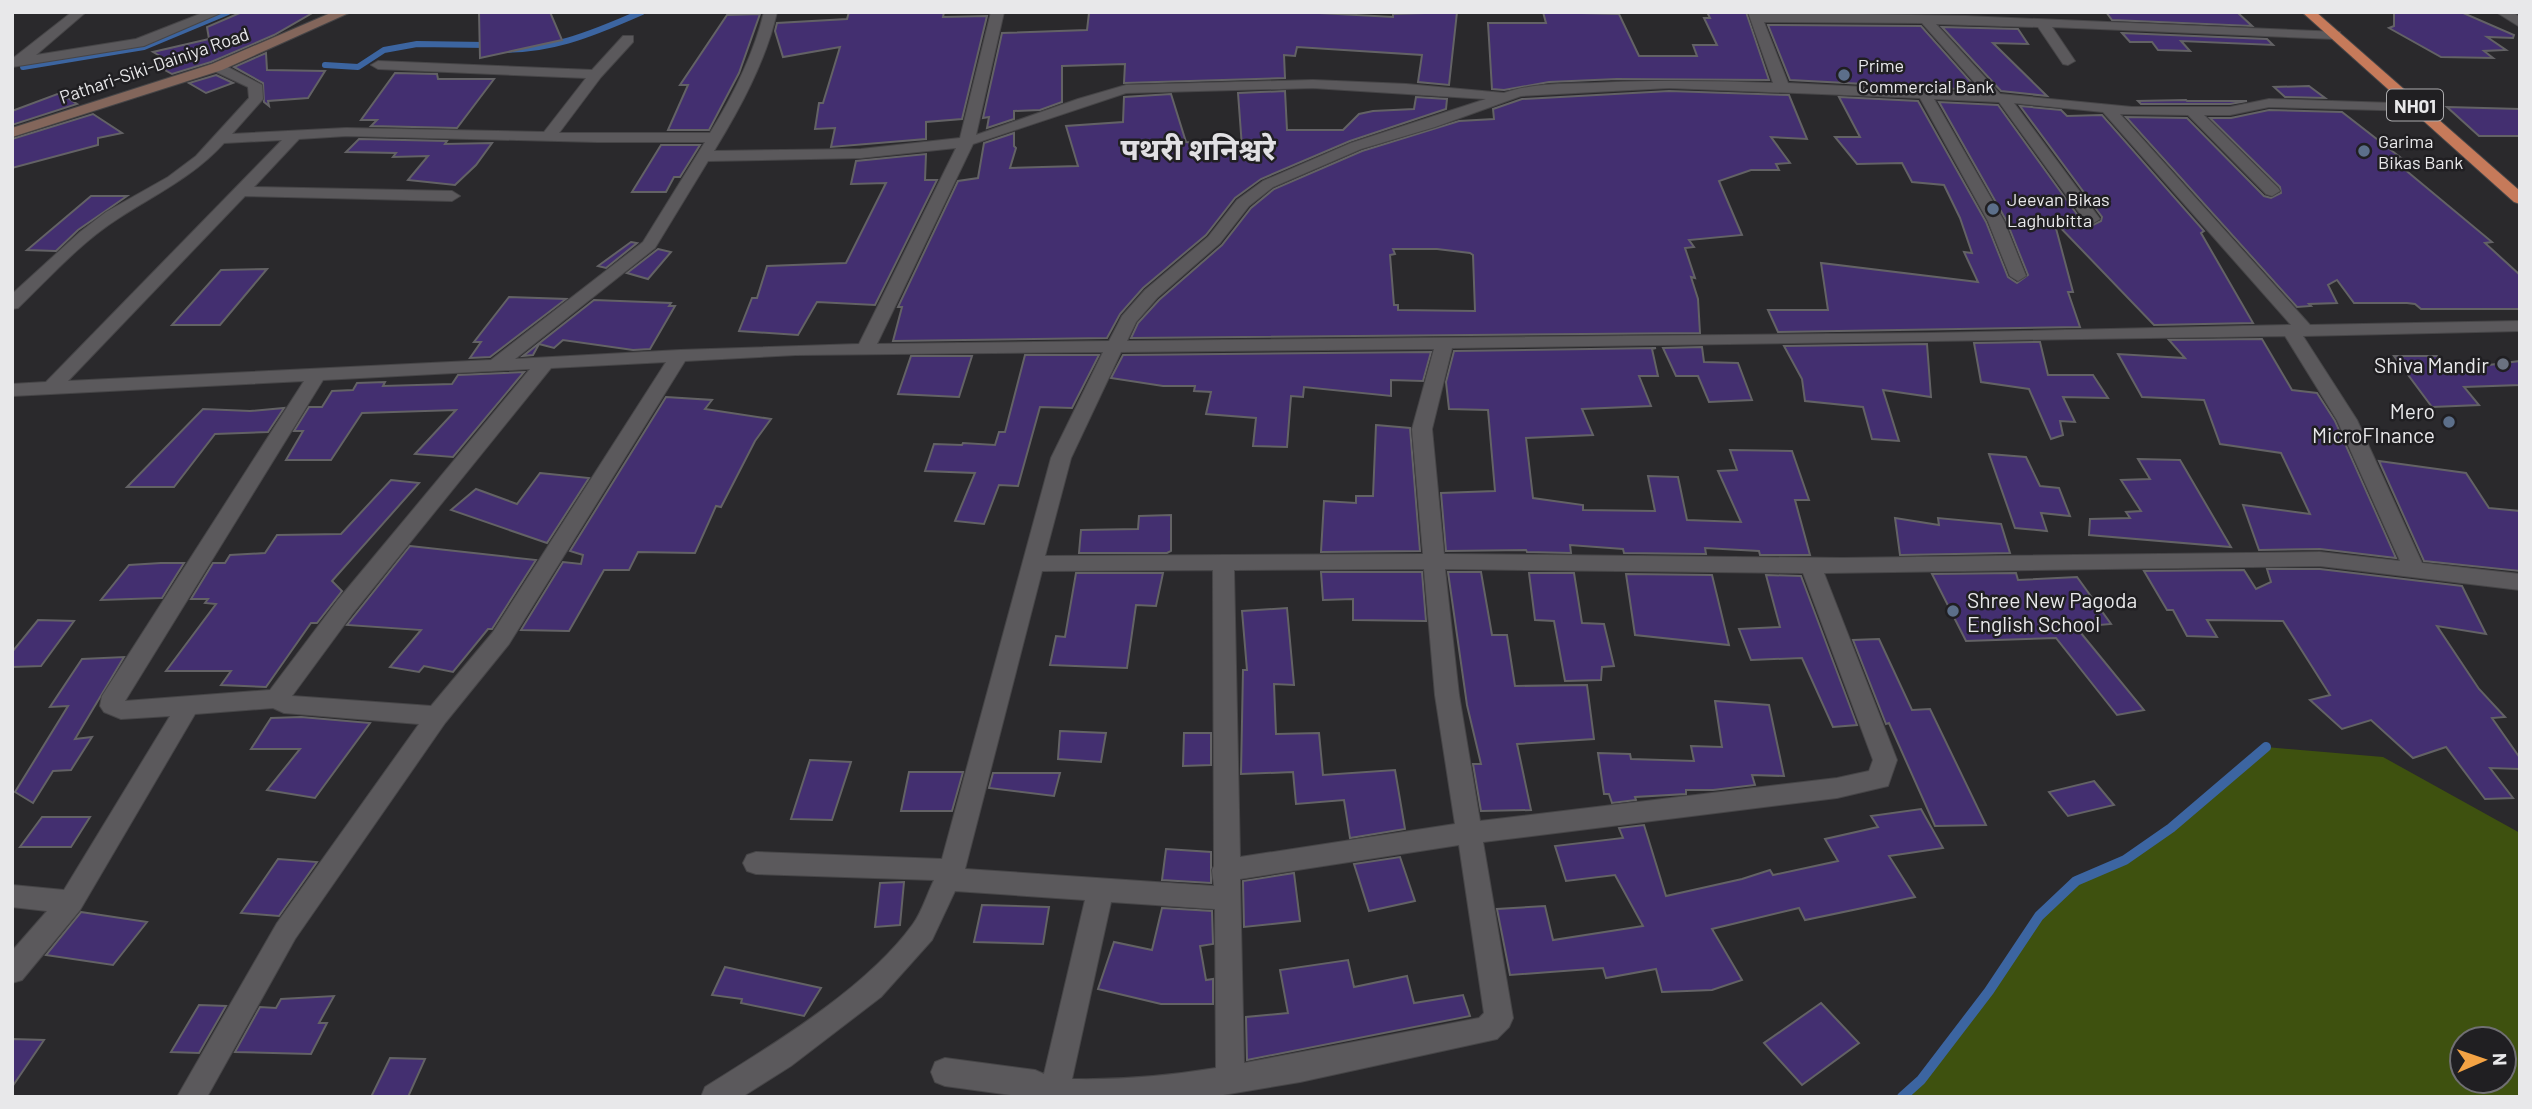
<svg xmlns="http://www.w3.org/2000/svg" width="2532" height="1109" viewBox="0 0 2532 1109" font-family="Barlow,'Noto Sans Devanagari',sans-serif">
	<style>
		.green { fill: #3e510f; fill-rule: evenodd }
		.lines { fill: none; stroke-linecap: round; stroke-linejoin: round }
		.stream-far1 { stroke: #3c65a1; stroke-width: 6 }
		.stream { stroke: #3c65a1; stroke-width: 10 }
		.building { fill: #432f70; stroke: #636265; stroke-width: 2; fill-rule: evenodd }
		.minor-casing { stroke: #464547; stroke-width: 2 }
		.secondary-casing { stroke: #464547; stroke-width: 2 }
		.trunk-casing { stroke: #464547; stroke-width: 2 }
		.minor { fill: #5b595c; fill-rule: evenodd }
		.secondary { fill: #83665b; fill-rule: evenodd }
		.trunk { fill: #c67a5a; fill-rule: evenodd }
		.service-dot { fill: #5c6f8a; stroke: #201f22; stroke-width: 2.5 }
		.worship-dot { fill: #6b7280; stroke: #201f22; stroke-width: 2.5 }
		.labels { text-anchor: middle; dominant-baseline: central; stroke-width: 5; stroke-linejoin: round; paint-order: stroke }
		.far-street-label { font-size: 18px; fill: #e8e8ea; stroke: #201f22 }
		.far-poi-label { font-size: 18px; fill: #e8e8ea; stroke: #201f22; text-anchor: start }
		.shield { fill: #201f22; stroke: #acacae; stroke-width: 2 }
		.shield-label { font-size: 19px; font-weight: bold; fill: #e8e8ea }
		.poi-label { font-size: 21px; fill: #e8e8ea; stroke: #201f22; text-anchor: end }
		.far-town-label { font-size: 30px; font-weight: bold; fill: #e1e0e3; stroke: #201f22 }
	</style>
	<rect width="100%" height="100%" fill="#2a292c"/>
	<path class="green" d="M2266,747L2383,757L2520,833V1097H1902L1921,1080L1989,991L2039,916L2076,881L2125,860L2170,828ZM2462,1039H2504V1081H2462Z"/>
	<g class="lines">
		<g class="stream-far1">
			<path d="M325,65L358,67L384,50L417,44L486,45L489,49C545,54 592,34 642,12"/>
			<path d="M23,67L144,47L228,12"/>
		</g>
		<path class="stream" d="M1902,1097L1921,1080L1989,991L2039,916L2076,881L2125,860L2171,828L2266,747"/>
	</g>
	<g class="building">
		<path d="M242,12H314L274,35L211,62L172,74L156,65L167,60L153,52L209,39L207,27Z"/>
		<path d="M479,12H550L562,40L480,58Z"/>
		<path d="M849,12H944L943,17L987,16L962,119L926,122V139L831,147L835,128L815,129L819,103H823L840,47L783,57L775,31L777,23L847,19Z"/>
		<path d="M1300,12L1393,17V14L1457,12L1449,85L1418,82L1422,55L1297,47L1295,56L1284,55L1285,78L1124,83L1125,64L1062,66V102L1040,110L1014,111V119L987,128L989,117L983,118L1002,33L1087,30L1089,13Z"/>
		<path d="M1543,12L1619,14L1639,56H1697L1693,45H1717L1704,18H1710L1707,12H1746L1769,80L1617,79L1549,82L1504,90L1492,89L1488,23H1546Z"/>
		<path d="M2106,12H2237L2252,26L2112,20Z"/>
		<path d="M2394,12H2461L2514,35L2513,38L2487,37L2506,50L2484,51L2493,58L2441,57L2389,28L2394,26Z"/>
		<path d="M760,14L739,73L709,130H668L688,85H680L727,15Z"/>
		<path d="M1768,25L1921,26L1978,90L1790,80Z"/>
		<path d="M1942,27L2018,29L2028,44L1993,43L2047,96L2001,91Z"/>
		<path d="M2122,33L2267,39L2273,45L2181,41L2190,51L2158,50L2152,42H2130Z"/>
		<path d="M266,53L267,70L325,71L308,98L268,101L269,106L264,102L263,83L234,67Z"/>
		<path d="M395,73L437,74L438,79H494L457,128L371,126L377,120H361Z"/>
		<path d="M216,75L233,83L206,93L189,83Z"/>
		<path d="M2309,86L2325,98L2285,97L2274,87Z"/>
		<path d="M1285,91L1287,130H1343L1359,114L1373,111L1414,109L1416,97L1447,99L1446,109L1350,141L1261,179L1235,198L1206,235L1143,288L1120,314L1107,338L893,341L902,307H898L958,181L978,178L984,143L1014,133V146L1016,148L1010,168L1078,166L1066,126L1123,122L1124,97L1171,94L1186,142L1242,147L1238,93Z"/>
		<path d="M1669,91L1789,95L1807,139L1771,137L1790,163L1776,164L1779,170H1751L1719,181L1742,235L1689,240L1694,247L1685,248L1695,278L1691,277L1698,299L1700,333L1131,338L1138,323L1159,300L1222,245L1251,208L1274,189L1362,151L1459,121L1494,119L1493,109L1522,99ZM1393,249H1437L1470,253L1473,255L1475,311L1398,310V305H1394L1390,255L1395,254Z"/>
		<path d="M60,93L77,104L12,125V111Z"/>
		<path d="M1839,97L1918,101L1986,222L2008,277L2017,283L2028,275L2006,220L1939,102L1998,105L2084,224L2091,226L2101,221L2102,217L2020,106L2061,110L2067,116L2102,115L2204,231L2201,233L2253,323L2154,325L2054,221L2073,292H2068L2080,327L1778,332L1768,310H1828L1821,263L1978,282L1964,252L1972,253L1960,218L1944,185L1912,182L1902,163L1857,164L1835,137H1860Z"/>
		<path d="M2186,100L2187,101H2247L2230,104H2141L2138,101Z"/>
		<path d="M2447,107L2520,109V136H2479Z"/>
		<path d="M2269,110L2342,112L2414,168H2403L2492,242L2485,243L2520,275V309H2421L2415,304L2407,303H2354L2337,280L2328,285L2337,303L2309,304L2311,306L2297,307L2126,117L2187,118L2264,196L2271,198L2281,193L2280,187L2210,118H2231Z"/>
		<path d="M93,114L122,133L98,138V145L12,168V139Z"/>
		<path d="M359,139L447,141L445,144L492,143L476,165L455,185L408,180L428,156L393,157L396,153L346,152Z"/>
		<path d="M661,145H700L680,177H674L666,192H632Z"/>
		<path d="M926,154L925,180H937L875,305L817,302L798,335L739,331L752,298H757L767,266L846,263L886,183L851,184L856,161Z"/>
		<path d="M91,196H127L78,230L56,251L27,250Z"/>
		<path d="M631,242L637,243L606,268L598,266Z"/>
		<path d="M658,249L671,252L648,279L627,273Z"/>
		<path d="M267,269L220,325H172L221,270Z"/>
		<path d="M509,297L566,299L490,357L470,358L481,342H474Z"/>
		<path d="M594,300L671,303L669,306H675L650,349L633,350L563,340L554,348L539,344L533,355L523,356Z"/>
		<path d="M2262,339L2292,390L2317,393L2335,421L2396,558L2320,549L2259,550L2243,505L2310,514L2281,453L2220,444L2204,400L2142,397L2118,354L2185,358L2169,340Z"/>
		<path d="M2040,342L2048,375H2093L2108,398L2063,397L2075,422L2060,421L2063,435L2051,439L2029,389L1981,382L1974,343Z"/>
		<path d="M1927,344L1931,397L1883,390L1899,441L1872,439L1863,407L1805,401L1802,379L1784,346Z"/>
		<path d="M1702,347L1704,362L1738,363L1752,400L1709,402L1698,376H1676L1663,348Z"/>
		<path d="M1656,348L1652,349L1658,376H1639L1651,406L1582,409L1593,435L1526,438L1533,498L1583,505V510L1655,511L1648,476L1678,477L1687,520L1741,522L1718,471L1737,470L1730,450L1792,451L1809,500H1795L1810,555H1760L1759,551L1705,548L1706,554L1624,553L1623,549L1570,545L1571,553L1527,552L1526,550L1446,551L1441,493L1495,491L1488,410L1449,409L1446,382L1454,351Z"/>
		<path d="M1431,352L1423,381L1391,380V396L1304,387L1303,397L1291,396L1287,447L1253,446L1256,418L1206,414L1211,392L1194,391L1195,386H1163L1111,378L1123,355Z"/>
		<path d="M1025,355H1099L1072,408L1040,407L1018,486L999,485L984,524L955,521L975,473L925,471L934,444L962,445L963,443L995,445L999,432H1005Z"/>
		<path d="M911,356H972L959,397L898,394Z"/>
		<path d="M2394,356H2437L2450,370L2520,361V385L2464,387L2479,405L2432,407Z"/>
		<path d="M524,372L453,457L415,454L456,410L362,413L331,460H286L303,431H294L309,407H322L332,391L353,390L357,383L385,382L383,386L452,384L458,375Z"/>
		<path d="M666,397L712,400L705,409L771,419L755,441L721,507L716,506L695,553L638,552L629,570H604L569,631L521,630L563,562L581,564L583,555L570,551Z"/>
		<path d="M284,408L268,432L215,434L174,487H127L203,409L250,411Z"/>
		<path d="M1376,425L1410,428L1420,551L1321,552L1324,501L1356,503V496H1373Z"/>
		<path d="M1989,454L2026,457L2040,486L2059,488L2070,516L2041,513L2047,531L2015,528Z"/>
		<path d="M2138,459L2180,460L2231,547L2089,535L2090,519L2130,518L2126,512L2141,511L2121,480L2150,479Z"/>
		<path d="M2379,461L2466,473L2489,508L2520,511V571L2424,561Z"/>
		<path d="M540,473L589,478L547,543L451,510L476,489L517,504Z"/>
		<path d="M391,480L419,483L332,581L342,591L317,623H311L266,687L221,685L231,671H166L216,604L205,603L208,599H191L213,563H225L230,555L265,553L277,535L341,534Z"/>
		<path d="M1171,515V551L1167,553H1079L1081,530L1138,529L1139,516Z"/>
		<path d="M1895,518L1939,525L1938,518L2001,524L2010,553L1900,555Z"/>
		<path d="M410,546L536,560L492,629H488L453,672L424,666L419,672L390,667L421,630L347,625Z"/>
		<path d="M161,563H184L162,598L101,600L129,565Z"/>
		<path d="M2267,569H2320L2462,586L2486,634L2437,626L2479,689L2505,717L2492,718L2520,758V769L2490,768L2513,798L2485,799L2446,747L2413,758L2371,720L2342,729L2310,700L2330,695L2283,621L2207,620L2217,637L2187,636L2173,610H2167L2144,571L2244,570L2256,589L2271,582Z"/>
		<path d="M1321,572H1422L1426,621L1353,620V599L1323,600Z"/>
		<path d="M1448,572H1481L1492,635H1507L1515,686L1587,685L1594,739L1517,744L1531,810L1481,811L1473,764H1481L1467,705Z"/>
		<path d="M1076,573H1163L1156,606L1136,605L1127,668L1050,665L1056,636L1065,637Z"/>
		<path d="M1529,573H1574L1582,623L1604,624L1614,666L1602,667L1601,680L1565,681L1554,621L1535,620Z"/>
		<path d="M2016,573L2018,580L2077,577L2111,624L2076,627L2144,710L2117,715L2056,638L1966,641L1932,574Z"/>
		<path d="M1626,574L1712,575L1729,645L1635,635Z"/>
		<path d="M1766,575L1801,576L1857,725L1833,727L1802,658L1751,660L1739,629L1780,627Z"/>
		<path d="M1287,608L1294,685L1274,684L1276,734L1319,733L1323,775L1395,770L1405,829L1350,838L1344,800L1296,804L1293,772L1241,774L1243,670H1247L1242,611Z"/>
		<path d="M38,620L74,621L41,666L12,667V652Z"/>
		<path d="M1879,639L1912,710L1930,709L1986,825L1935,826L1889,723L1886,724L1853,640Z"/>
		<path d="M124,657L75,739L92,737L71,770L53,771L33,803L15,792L68,706L50,707L82,659Z"/>
		<path d="M1715,701L1769,705L1784,776L1752,775L1755,785L1713,790H1686V794L1635,797L1636,800L1612,803L1609,794H1604L1598,753L1630,754L1631,759L1694,761L1691,746L1722,747Z"/>
		<path d="M301,717L370,723L315,798L267,790L300,749H251L271,718Z"/>
		<path d="M1060,731L1106,733L1101,762L1058,759Z"/>
		<path d="M1184,733H1211V765L1183,766Z"/>
		<path d="M810,760L851,762L832,820L791,819Z"/>
		<path d="M909,772H963L952,811H901Z"/>
		<path d="M993,773H1060L1054,796L989,788Z"/>
		<path d="M2094,781L2114,805L2068,816L2049,792Z"/>
		<path d="M1921,809L1943,848L1889,856L1915,897L1805,920L1799,908L1712,929L1742,980L1712,990L1662,992L1656,969L1606,978L1603,968L1510,975L1497,909L1545,906L1553,940L1643,926L1615,875L1566,881L1555,846L1623,838L1619,828L1644,825L1666,896L1742,879L1770,870L1773,875L1838,861L1825,839L1878,827L1871,816Z"/>
		<path d="M42,817H90L71,847H20Z"/>
		<path d="M1166,849L1211,852V883L1162,880Z"/>
		<path d="M1400,857L1415,901L1369,911L1354,864Z"/>
		<path d="M278,859L317,862L279,916L241,913Z"/>
		<path d="M1294,873L1300,921L1244,927L1243,881Z"/>
		<path d="M904,882L900,925L875,927L880,883Z"/>
		<path d="M982,905L1049,907L1043,944L974,942Z"/>
		<path d="M1162,908L1212,911L1213,944L1200,946L1206,980L1213,979V1004H1161L1098,989L1114,942L1152,950Z"/>
		<path d="M81,912L147,922L113,965L46,955Z"/>
		<path d="M1348,960L1354,987L1407,976L1414,1003L1463,995L1470,1016L1247,1060L1246,1017L1288,1013L1280,970Z"/>
		<path d="M725,967L821,988L804,1016L741,1003L742,999L712,995Z"/>
		<path d="M334,996L319,1023H327L311,1054L235,1052L260,1007L276,1008L281,999Z"/>
		<path d="M1821,1003L1859,1043L1802,1085L1764,1043Z"/>
		<path d="M199,1005L226,1006L199,1053L171,1052Z"/>
		<path d="M12,1039L44,1040L12,1087Z"/>
		<path d="M390,1058L425,1059L408,1097H371Z"/>
	</g>
	<g class="lines">
		<defs>
			<g id="minor">
				<path d="M72,12H86L36,55L136,39L205,12H223L144,46L12,67V59Z"/>
				<path d="M764,12H777C766,61 739,110 714,151L861,149L960,138L991,12H1004L976,135L1078,99L1126,85L1313,80L1406,84L1504,93C1532,83 1565,84 1595,83C1655,80 1714,81 1773,83L1748,12L1966,16L2340,32V38L2335,39L2052,27L2075,61L2068,65L2063,64L2038,27L1936,24L2000,94L2132,107H2230L2269,99L2423,104L2425,107L2418,111L2269,107L2230,115H2204L2278,188L2280,191L2272,196L2266,194L2188,115L2120,114L2310,325L2520,321V331L2303,336L2357,420L2422,563L2520,574V590L2320,566L1824,573L1897,760L1888,786L1837,798L1483,842L1513,1018L1509,1027L1497,1039L1300,1082L1211,1097H1026L945,1086L935,1082L931,1072L935,1062L945,1058L1035,1070L1044,1074L1085,900L955,891L932,940L881,997L791,1066L742,1097H701L705,1087C772,1045 866,989 913,924C922,912 927,894 934,880L756,874L747,871L743,863L747,855L756,852L942,859L1051,458L1103,352L796,355L685,361L509,644L445,723L295,939L207,1097H177L277,923L419,724L284,713L273,708L195,714L80,910L22,980L12,983V951L47,911L12,907V885L64,890L170,716L121,719L104,712L100,706L102,696L304,381L12,396V384L46,382L282,140L224,143C193,177 156,194 119,218C81,242 50,277 18,308L12,309V294L80,232L106,212L168,177L196,156L249,98L248,87L212,70V64H222L262,85L263,99L232,134L346,128L544,132L586,78L378,69L371,65L378,61L592,70L623,36H633V42L601,77L559,133H710C733,96 754,53 764,12ZM1764,22L1922,23L1984,93L1788,83ZM1313,88L1486,99L1351,143L1263,181L1237,200L1208,237L1145,290L1122,316L1109,341L877,344L973,144L1126,93ZM1669,88L1920,98L1988,221L2010,276L2018,281L2026,276L2004,221L1934,99L1999,102L2086,222L2092,224L2100,219L2014,103L2103,112L2291,325L1931,333L1127,341L1136,322L1157,298L1220,243L1249,206L1273,187L1361,149L1435,127L1521,96ZM346,136L597,142H705L643,242L491,360L68,381L245,196L452,201L460,196L452,191L254,187L299,139ZM956,148L859,344L680,350L515,359L655,248L708,161L861,158ZM2285,336L2337,420L2400,561L2320,552L1842,558L1444,554L1432,429L1452,348ZM1434,349L1412,429L1423,554L1045,556L1071,458L1121,352ZM666,362L493,632L431,706L292,696L353,613L551,368ZM530,369L337,601L270,690L125,701L323,380ZM1424,569L1435,695L1455,824L1240,857L1234,570ZM1445,569L1803,573L1873,760L1869,771L1837,778L1480,821L1459,695ZM1213,570L1214,866L1212,870L1214,886L965,869L1042,571ZM1459,845L1484,1013L1479,1018L1244,1063L1240,879ZM1111,902L1215,909L1216,1068C1167,1076 1120,1080 1072,1079Z"/>
				<path d="M2496,12H2512L2520,17V27Z"/>
			</g>
			<path id="secondary" d="M333,12H351L222,70L12,137V128L212,64Z"/>
			<path id="trunk" d="M2302,12H2316L2520,191V204L2514,202Z"/>
		</defs>
		<use href="#minor" class="minor-casing"/>
		<use href="#secondary" class="secondary-casing"/>
		<use href="#trunk" class="trunk-casing"/>
		<use href="#minor" class="minor"/>
		<use href="#secondary" class="secondary"/>
		<use href="#trunk" class="trunk"/>
	</g>
	<g class="service-dot">
		<circle cx="1844" cy="75" r="7"/>
		<circle cx="2364" cy="151" r="7"/>
		<circle cx="1993" cy="209" r="7"/>
		<circle cx="2449" cy="422" r="7"/>
		<circle cx="1953" cy="611" r="7"/>
	</g>
	<circle class="worship-dot" cx="2503" cy="364" r="7"/>
	<g class="labels">
		<g class="far-street-label">
			<text transform="translate(154 65) rotate(-19)">Pathari-Siki-Dainiya Road</text>
		</g>
		<g class="far-poi-label">
			<text x="1858" y="65">Prime<tspan x="1858" dy="21">Commercial Bank</tspan></text>
			<text x="2378" y="141">Garima<tspan x="2378" dy="21">Bikas Bank</tspan></text>
			<text x="2007" y="199">Jeevan Bikas<tspan x="2007" dy="21">Laghubitta</tspan></text>
		</g>
		<rect class="shield" x="2387" y="89.5" width="56" height="31" rx="5"/>
		<g class="shield-label">
			<text x="2415" y="105">NH01</text>
		</g>
		<g class="poi-label">
			<text x="2489" y="364">Shiva Mandir</text>
			<text x="2435" y="410">Mero<tspan x="2435" dy="24">MicroFInance</tspan></text>
			<text x="1967" y="599" text-anchor="start">Shree New Pagoda<tspan x="1967" dy="24">English School</tspan></text>
		</g>
		<g class="far-town-label">
			<text x="1198" y="148">पथरी शनिश्चरे</text>
		</g>
	</g>
	<rect width="2532" height="1109" fill="none" stroke="#e8e8ea" stroke-width="28"/>
	<g transform="translate(2483 1060) rotate(88)"><circle r="33" fill="#201f22" stroke="#706f72" stroke-width="2"/>
	<path d="M0-5L12 26L0 18L-12 26Z" fill="#f4a344"/>
	<text y="-10" font-size="19" font-weight="bold" text-anchor="middle" fill="#e8e8ea">N</text>
	</g>
</svg>
